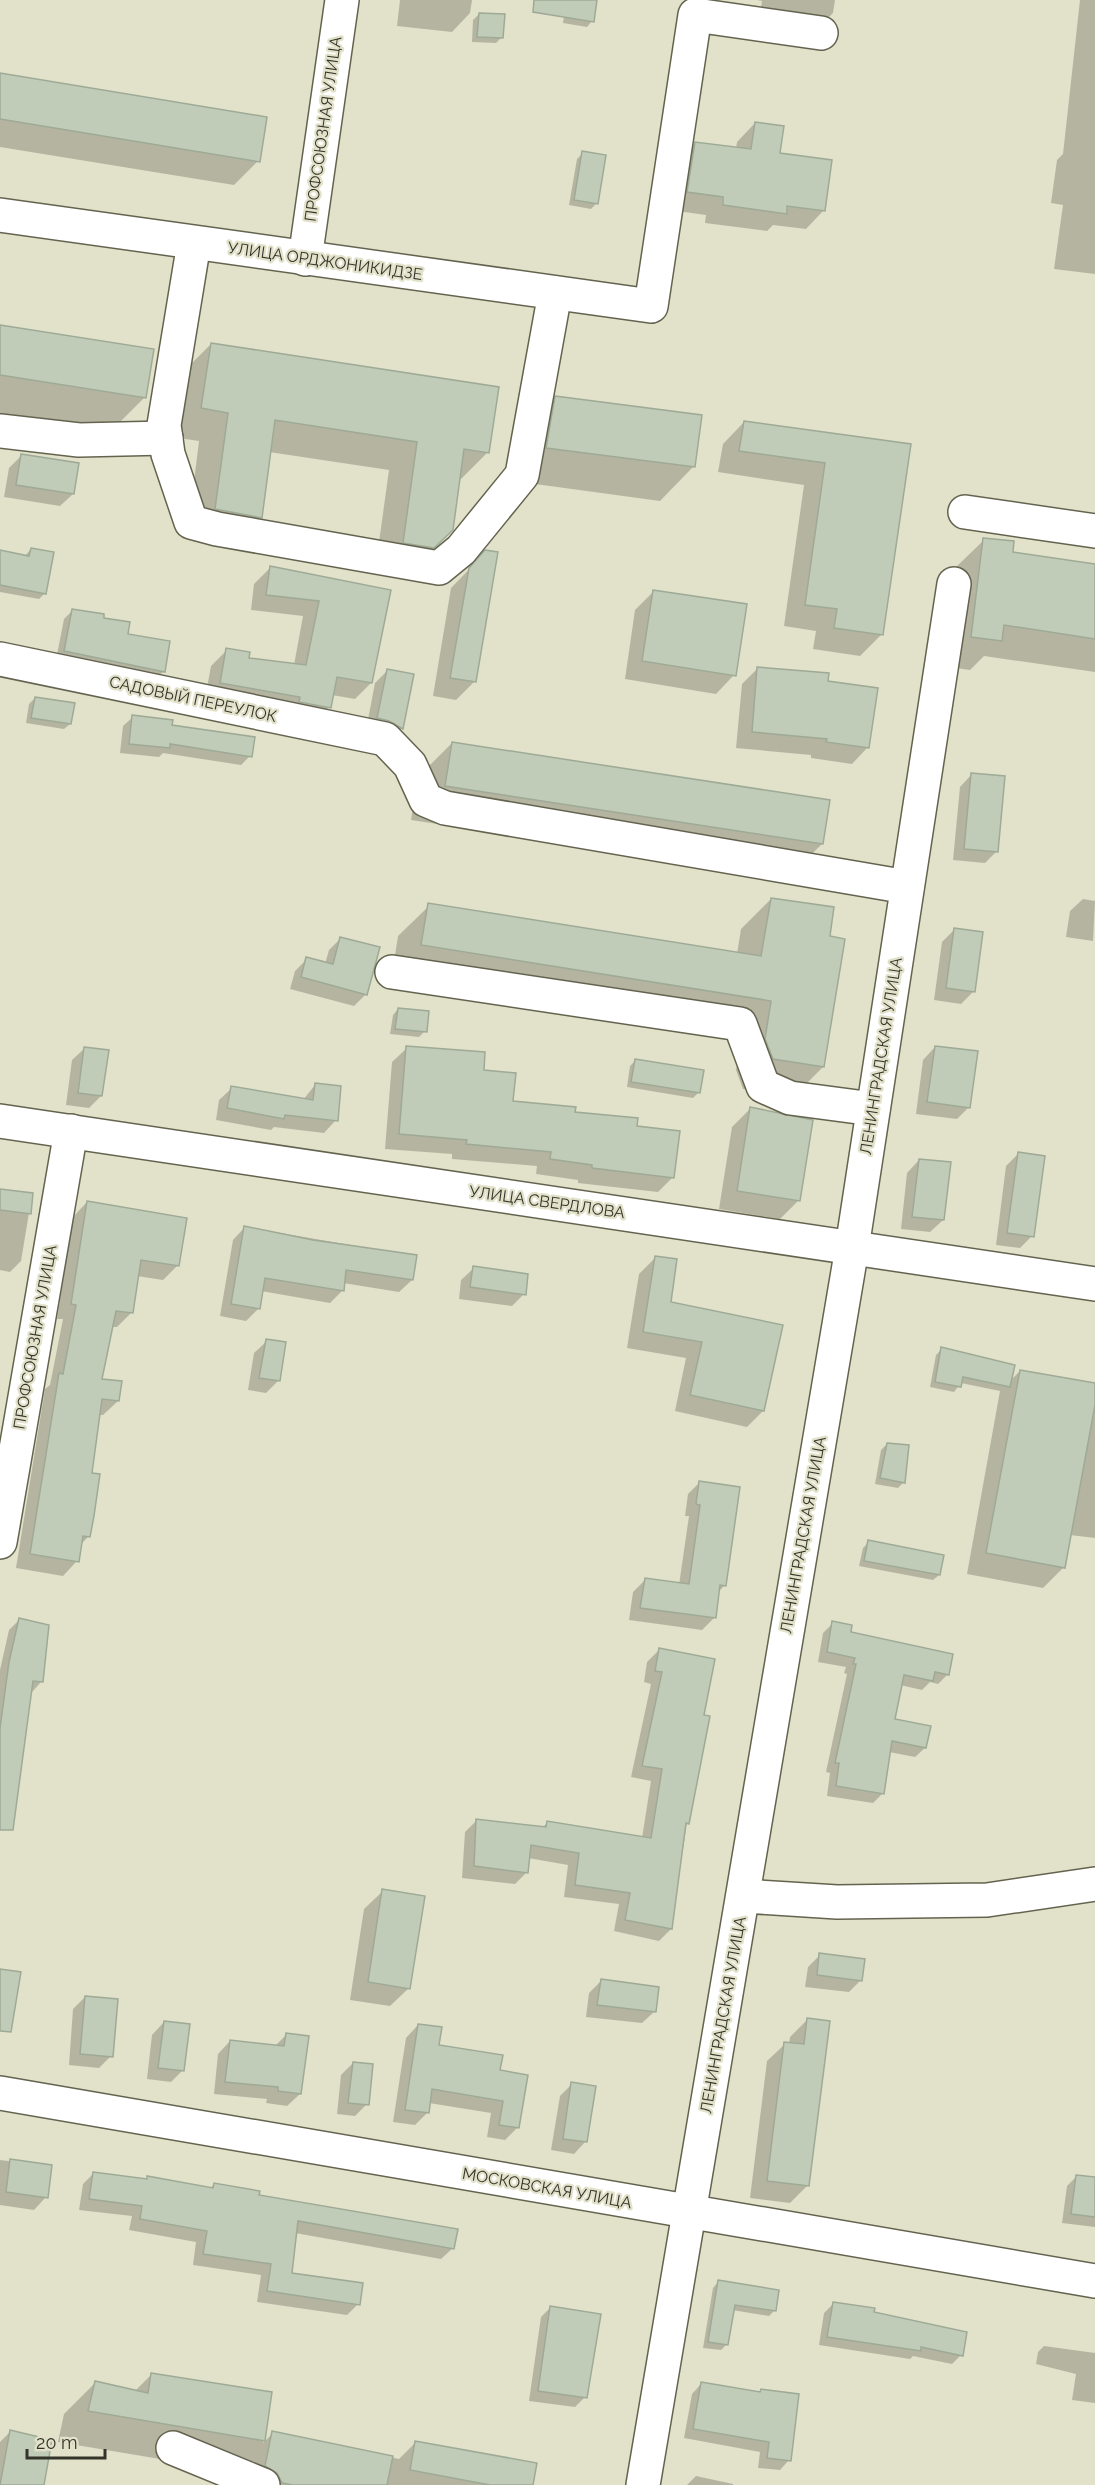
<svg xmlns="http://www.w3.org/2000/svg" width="1095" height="2485" viewBox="0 0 1095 2485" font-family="Raleway,sans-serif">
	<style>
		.shadow { fill: #0003 }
		.building { fill: #c0ccb7; stroke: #9eaa96; stroke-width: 1.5 }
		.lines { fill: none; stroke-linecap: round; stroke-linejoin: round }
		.minor-casing { stroke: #64634f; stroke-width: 36 }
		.minor { stroke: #fff; stroke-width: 33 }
		.labels { text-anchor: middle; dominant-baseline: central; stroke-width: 4.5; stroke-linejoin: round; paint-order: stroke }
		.street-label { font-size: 16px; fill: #34342b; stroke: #e2e2ca }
	</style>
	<rect width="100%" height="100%" fill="#e2e2ca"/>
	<g class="shadow">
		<path d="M400,0H472L470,13L452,32L397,26Z"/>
		<path d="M566,0H596L592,21L587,27L563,23Z"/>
		<path d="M757,0H835L833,13L814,32L759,24L762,1Z"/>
		<path d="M1080,0H1095V274L1054,269L1063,205L1051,203L1057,160L1063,154Z"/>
		<path d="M479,14L502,37L496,43L472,42L473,20Z"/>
		<path d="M0,75L258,161L234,185L0,147Z"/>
		<path d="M755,123L824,210L806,229L773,225L767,231L705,223L706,215L670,210L677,162L695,143L736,149L737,142Z"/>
		<path d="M583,153L597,203L591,209L569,205L577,159Z"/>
		<path d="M0,326L145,397L111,431L0,414Z"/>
		<path d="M211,344L488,452L459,481L451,530L422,559L375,571L389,470L269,452L261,517L232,546L187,538L199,441L172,437L182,373Z"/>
		<path d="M556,397L693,467L660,501L513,481L522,431Z"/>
		<path d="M744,422L909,446L882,634L860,656L813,649L816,631L784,626L804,485L718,472L723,444Z"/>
		<path d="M21,456L73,494L60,506L4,497L9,468Z"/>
		<path d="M984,540L1011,553L1095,566V672L984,656L970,670L942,666L954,569Z"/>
		<path d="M31,549L45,593L39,599L0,592V551L25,556Z"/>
		<path d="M486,552L474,682L456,700L433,696L451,588Z"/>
		<path d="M270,568L389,592L371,683L355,699L332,695L329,707L313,724L205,699L211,666L227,650L247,659L294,665L303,616L251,610L254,584Z"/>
		<path d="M654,591L734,675L716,694L625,679L635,610Z"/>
		<path d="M73,610L102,620L127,635L164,671L155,680L56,660L64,619Z"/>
		<path d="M758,668L826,682L868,747L852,764L811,758V755L736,748L742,684Z"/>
		<path d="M388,670L402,728L390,740L366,730L375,683Z"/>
		<path d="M35,698L70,724L64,729L26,723L29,704Z"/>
		<path d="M133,717L171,726L250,756L241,765L163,753L159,757L120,753L123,726Z"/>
		<path d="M452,743L822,844L788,877L411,820L418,777Z"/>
		<path d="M972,774L997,851L985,863L953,860L960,787Z"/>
		<path d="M771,899L828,937L823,1067L793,1097L743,1089L736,1070L742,1031L392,975L398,936L429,906L737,954L741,929Z"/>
		<path d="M1083,899L1095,901L1093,941L1066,937L1070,911Z"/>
		<path d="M955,929L973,992L961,1004L934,1000L942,942Z"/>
		<path d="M341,938L366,994L354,1006L290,989L295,971L307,959L325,964L329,950Z"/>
		<path d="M398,1009L425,1031L419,1037L390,1034L393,1015Z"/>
		<path d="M935,1047L969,1107L957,1119L916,1114L923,1060Z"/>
		<path d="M85,1048L101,1096L89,1108L66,1105L72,1060Z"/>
		<path d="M407,1048L482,1071L511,1102L635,1127L673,1177L658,1192L578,1183V1180L536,1174L537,1166L452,1159V1154L385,1149L392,1062Z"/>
		<path d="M636,1060L699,1092L693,1098L627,1087L630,1066Z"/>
		<path d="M315,1085L336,1120L324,1133L274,1127L271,1130L216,1120L219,1100L232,1088L303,1100Z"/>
		<path d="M750,1109L799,1200L780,1219L719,1209L732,1127Z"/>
		<path d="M1018,1154L1032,1236L1020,1248L996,1245L1006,1166Z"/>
		<path d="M919,1160L943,1220L930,1232L901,1229L907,1173Z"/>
		<path d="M0,1190L32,1195L21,1261L10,1272L0,1270Z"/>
		<path d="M87,1202L178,1265L163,1280L137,1276L131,1313L117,1327H111L100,1380L118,1401L103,1415H99L90,1474L89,1536L80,1545L77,1561L63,1576L16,1568L45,1389L50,1385L63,1319H57L73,1217Z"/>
		<path d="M245,1227L415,1256L412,1280L399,1292L343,1283L342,1291L330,1303L261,1291L258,1309L246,1321L220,1316L233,1240Z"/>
		<path d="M656,1257L669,1304L763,1411L747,1427L675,1411L686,1358L627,1348L639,1274Z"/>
		<path d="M474,1268L524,1294L512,1306L459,1299L461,1280Z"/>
		<path d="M267,1341L278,1381L266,1393L248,1390L254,1353Z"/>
		<path d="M942,1349L1009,1382L1020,1371L1095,1385V1538L1070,1535L1064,1567L1043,1588L967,1574L1000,1391L961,1383L954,1392L930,1387L936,1355Z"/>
		<path d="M887,1444L904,1482L898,1488L875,1484L881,1450Z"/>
		<path d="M700,1482L725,1585L718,1592L714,1618L702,1630L629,1620L633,1592L645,1580L679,1585L689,1516H685L688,1494Z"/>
		<path d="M869,1542L939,1575L933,1580L859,1566L863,1548Z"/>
		<path d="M19,1620L41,1682L32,1692L0,1803V1670L9,1630Z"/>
		<path d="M833,1623L948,1674L938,1684L930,1682L922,1690L900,1685L893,1720L925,1748L915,1757L889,1752L883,1793L873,1803L827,1796L830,1773L826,1772L847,1674L844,1673L846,1667L818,1662L823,1633Z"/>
		<path d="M659,1650L703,1716L671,1929L659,1941L614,1931L619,1904L564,1897L568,1865L528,1858L527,1872L515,1884L462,1878L465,1832L477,1820L542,1828L548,1822L642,1838L651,1781L631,1777L651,1684L644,1682L647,1662Z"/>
		<path d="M383,1891L409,1988L390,2006L350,2000L364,1909Z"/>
		<path d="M820,1955L861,1980L849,1992L805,1987L808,1967Z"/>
		<path d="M601,1981L655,2011L642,2023L586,2017L589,1993Z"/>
		<path d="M85,1997L111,2056L99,2068L69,2065L73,2009Z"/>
		<path d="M808,2019V2185L790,2203L750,2198L767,2061L785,2044H789L790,2037Z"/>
		<path d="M164,2022L183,2070L171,2082L147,2079L152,2035Z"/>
		<path d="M418,2025L437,2046L499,2071L518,2127L505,2140L487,2137L491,2113L429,2103L427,2113L415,2125L393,2122L406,2038Z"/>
		<path d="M286,2035L300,2094L287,2106L266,2103L267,2099L214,2094L218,2054L230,2041L275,2046Z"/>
		<path d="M353,2063L367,2104L355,2116L337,2114L341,2075Z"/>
		<path d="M572,2084L586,2141L574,2154L551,2150L560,2096Z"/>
		<path d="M0,2160L50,2166L46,2197L34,2210L0,2205Z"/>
		<path d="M94,2173L145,2180L148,2177L210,2189L214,2184L453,2248L441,2259L295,2233L290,2274L358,2304L347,2315L257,2302L261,2275L193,2265L196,2242L129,2230L132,2216L79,2210L83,2184Z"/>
		<path d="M1076,2177L1095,2179V2227L1062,2223L1067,2186Z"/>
		<path d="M718,2282L775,2310L769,2316L732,2310L726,2345L721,2350L703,2348L713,2288Z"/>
		<path d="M833,2304L872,2313L961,2355L952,2364L913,2356L910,2359L819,2345L824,2313Z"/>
		<path d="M551,2307L585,2397L575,2407L529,2401L541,2317Z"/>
		<path d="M1044,2346L1095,2353V2403L1072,2400L1076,2374L1036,2364L1038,2352Z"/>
		<path d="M152,2374L271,2394L263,2443L273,2433L399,2459L415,2443L532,2485H238L232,2471L58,2442L64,2414L95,2383L135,2391Z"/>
		<path d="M701,2384L758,2394L761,2390L789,2460L780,2470L758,2468L760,2452L684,2438L692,2394Z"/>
		<path d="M10,2432L42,2485H0V2442Z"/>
		<path d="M696,2476L733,2484V2485H687Z"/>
	</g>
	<g class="building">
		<path d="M534,0H597L594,22L533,12Z"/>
		<path d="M479,13L505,14L503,38L477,37Z"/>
		<path d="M0,73L267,117L260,162L0,119Z"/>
		<path d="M755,122L784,126L780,153L832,160L825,211L787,206V214L723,205V197L687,192L695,142L751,149Z"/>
		<path d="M582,151L606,155L598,204L574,200Z"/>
		<path d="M0,325L154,349L146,398L0,375Z"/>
		<path d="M211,343L499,387L489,453L464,449L453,530L434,548L403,543L417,442L275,420L262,518L215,509L228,413L201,408Z"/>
		<path d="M555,396L702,415L695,467L546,448Z"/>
		<path d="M744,421L911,444L883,635L834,628L837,609L805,605L825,463L739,451Z"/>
		<path d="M21,454L79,463L74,494L16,485Z"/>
		<path d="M983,538L1014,541L1013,552L1095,564V639L1004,625L1002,641L971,637Z"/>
		<path d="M31,548L54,552L46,594L0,585V550L29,556Z"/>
		<path d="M485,550L498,552L476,682L450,678L469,568Z"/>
		<path d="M270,566L391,590L372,683L337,677L331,708L299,702L300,697L220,683L226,648L250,652L249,658L306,665L319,601L266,595Z"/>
		<path d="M653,590L747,604L736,676L642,661Z"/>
		<path d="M72,609L104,614V618L130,622L128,634L170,641L165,672L64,651Z"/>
		<path d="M757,667L829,673L828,681L878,688L869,748L826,742L827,739L752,732Z"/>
		<path d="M387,669L414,674L403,729L389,721L377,718Z"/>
		<path d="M35,697L75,703L71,724L31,718Z"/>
		<path d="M132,715L173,720L172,725L255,737L252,757L170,744V748L129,744Z"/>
		<path d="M452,742L830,800L823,844L445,786Z"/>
		<path d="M971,773L1005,776L998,852L964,849Z"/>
		<path d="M771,898L834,907L830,936L845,939L824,1067L773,1059L765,1039L771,1001L421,945L428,903L761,956Z"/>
		<path d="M954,928L983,932L975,992L946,988Z"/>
		<path d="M340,937L380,947L367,995L301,977L306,957L333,964Z"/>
		<path d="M398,1008L429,1011L427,1032L395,1029Z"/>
		<path d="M406,1046L485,1052L484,1070L516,1073L513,1101L576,1107L575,1112L638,1118L637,1126L680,1131L674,1178L592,1168V1165L550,1159L551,1152L466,1144L467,1140L399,1134Z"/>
		<path d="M935,1046L978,1051L970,1108L927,1102Z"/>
		<path d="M84,1047L109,1050L102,1096L78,1093Z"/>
		<path d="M635,1059L704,1070L700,1093L631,1082Z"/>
		<path d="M315,1083L341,1086L338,1121L285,1115L284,1119L227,1108L231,1086L313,1100Z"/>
		<path d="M750,1107L813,1120L800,1201L737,1191Z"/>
		<path d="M1018,1152L1045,1156L1034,1237L1007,1233Z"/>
		<path d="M919,1159L951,1162L944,1220L912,1217Z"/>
		<path d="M0,1189L33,1193L31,1214L0,1210Z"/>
		<path d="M87,1201L187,1218L179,1266L141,1260L133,1313L116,1311L102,1379L122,1381L119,1401L102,1399L92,1473L100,1474L94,1516L90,1537L83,1536L79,1562L30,1554L59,1373L63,1374L76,1305L71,1304Z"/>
		<path d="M244,1226L313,1240L417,1255L413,1280L346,1270L344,1291L265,1278L260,1309L231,1304Z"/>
		<path d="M655,1256L677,1259L671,1302L783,1325L764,1411L690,1395L702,1342L643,1332Z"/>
		<path d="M473,1266L528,1274L526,1295L470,1287Z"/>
		<path d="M266,1339L286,1342L280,1381L259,1378Z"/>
		<path d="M941,1347L1015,1365L1010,1387L963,1377L961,1387L935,1382Z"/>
		<path d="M1020,1370L1095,1383V1405L1065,1568L986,1553Z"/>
		<path d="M887,1443L909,1445L905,1483L880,1478Z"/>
		<path d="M699,1481L740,1487L726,1586L720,1585L716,1618L640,1608L645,1578L689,1584L700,1505L696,1504Z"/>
		<path d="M868,1540L944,1555L940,1575L864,1561Z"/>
		<path d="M19,1618L49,1625L43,1682L33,1681L13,1830H0V1728L9,1662Z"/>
		<path d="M832,1621L852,1625L851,1632L953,1654L949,1675L935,1672L933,1681L904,1675L895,1719L931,1726L926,1748L892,1741L884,1794L836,1786L839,1763H835L856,1664H853L855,1658L827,1652Z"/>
		<path d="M659,1648L715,1659L704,1715L710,1716L689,1824L686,1823L672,1929L625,1920L630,1893L575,1885L579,1853L531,1845L528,1873L474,1866L476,1819L546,1827L547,1821L651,1838L662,1769L642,1766L662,1672L655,1671Z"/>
		<path d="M382,1889L425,1896L410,1989L368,1982Z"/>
		<path d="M819,1953L865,1959L862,1981L817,1975Z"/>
		<path d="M0,1969L21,1972L11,2032L0,2031Z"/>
		<path d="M601,1979L659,1987L656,2012L597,2005Z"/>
		<path d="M85,1996L118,1999L113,2057L80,2054Z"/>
		<path d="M807,2018L830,2021L809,2186L767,2181L784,2042L804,2044Z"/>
		<path d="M164,2021L190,2024L184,2071L158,2068Z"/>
		<path d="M418,2024L442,2027L439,2045L503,2055L500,2070L528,2075L519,2128L499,2125L503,2101L432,2089L429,2113L405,2110Z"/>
		<path d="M286,2033L309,2036L301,2094L278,2091V2087L225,2082L230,2040L284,2046Z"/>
		<path d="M353,2062L373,2064L369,2105L348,2103Z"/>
		<path d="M571,2082L596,2086L587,2142L563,2139Z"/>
		<path d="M10,2159L52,2165L48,2198L6,2192Z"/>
		<path d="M93,2172L147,2179V2176L213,2188L214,2183L260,2191L259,2195L458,2229L454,2249L298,2221L292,2273L363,2283L360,2305L267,2291L271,2264L203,2254L207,2231L140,2219L142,2206L89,2199Z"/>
		<path d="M1076,2175L1095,2177V2217L1071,2214Z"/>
		<path d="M718,2280L779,2290L776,2311L735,2305L728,2345L708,2342Z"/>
		<path d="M833,2302L875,2308L874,2312L967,2332L963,2356L921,2347V2351L827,2337Z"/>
		<path d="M550,2306L601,2314L587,2398L538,2391Z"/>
		<path d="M151,2373L272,2392L265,2441L88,2411L95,2381L148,2393Z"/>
		<path d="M701,2382L760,2392L761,2389L799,2394L791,2461L767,2458L769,2442L693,2429Z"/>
		<path d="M10,2430L52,2440L44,2485H0Z"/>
		<path d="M272,2431L393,2456L387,2485H293L282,2483L277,2473L265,2466Z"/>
		<path d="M415,2441L537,2463L533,2485H490L410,2470Z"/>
	</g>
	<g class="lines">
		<defs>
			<g id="minor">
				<path d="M0,215L651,306L695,15L821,33"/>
				<path d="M194,243L164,425L168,454L191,522L217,529L439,568L461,550L522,475L555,293"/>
				<path d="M305,259L342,0"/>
				<path d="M0,431L79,440L166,438"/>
				<path d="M965,512L1095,531"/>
				<path d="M0,659L385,739L410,765L426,800L445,808L907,887"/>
				<path d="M392,972L740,1024L763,1086L790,1098L873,1109"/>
				<path d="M0,1121L1095,1284"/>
				<path d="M0,1542L71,1131"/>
				<path d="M743,1896L837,1902L987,1900L1095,1884"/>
				<path d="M0,2093L1095,2281"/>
				<path d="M173,2448L263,2485"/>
				<path d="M643,2485L852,1248L954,584"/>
			</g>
		</defs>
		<use href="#minor" class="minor-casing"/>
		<use href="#minor" class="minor"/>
	</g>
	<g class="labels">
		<g class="street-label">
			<text transform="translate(323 129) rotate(-82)">ПРОФСОЮЗНАЯ УЛИЦА</text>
			<text transform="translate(325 261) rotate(8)">УЛИЦА ОРДЖОНИКИДЗЕ</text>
			<text transform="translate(193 699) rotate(12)">САДОВЫЙ ПЕРЕУЛОК</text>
			<text transform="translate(881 1056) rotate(-81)">ЛЕНИНГРАДСКАЯ УЛИЦА</text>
			<text transform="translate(547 1202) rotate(8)">УЛИЦА СВЕРДЛОВА</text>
			<text transform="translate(35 1337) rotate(-80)">ПРОФСОЮЗНАЯ УЛИЦА</text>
			<text transform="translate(803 1535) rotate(-80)">ЛЕНИНГРАДСКАЯ УЛИЦА</text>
			<text transform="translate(723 2015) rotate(-80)">ЛЕНИНГРАДСКАЯ УЛИЦА</text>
			<text transform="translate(547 2188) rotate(10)">МОСКОВСКАЯ УЛИЦА</text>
		</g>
	</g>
	<path d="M27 2449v9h78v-9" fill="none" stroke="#34342b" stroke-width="3"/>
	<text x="36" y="2449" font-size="18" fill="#34342b" stroke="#e2e2ca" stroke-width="4.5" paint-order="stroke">20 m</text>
</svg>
